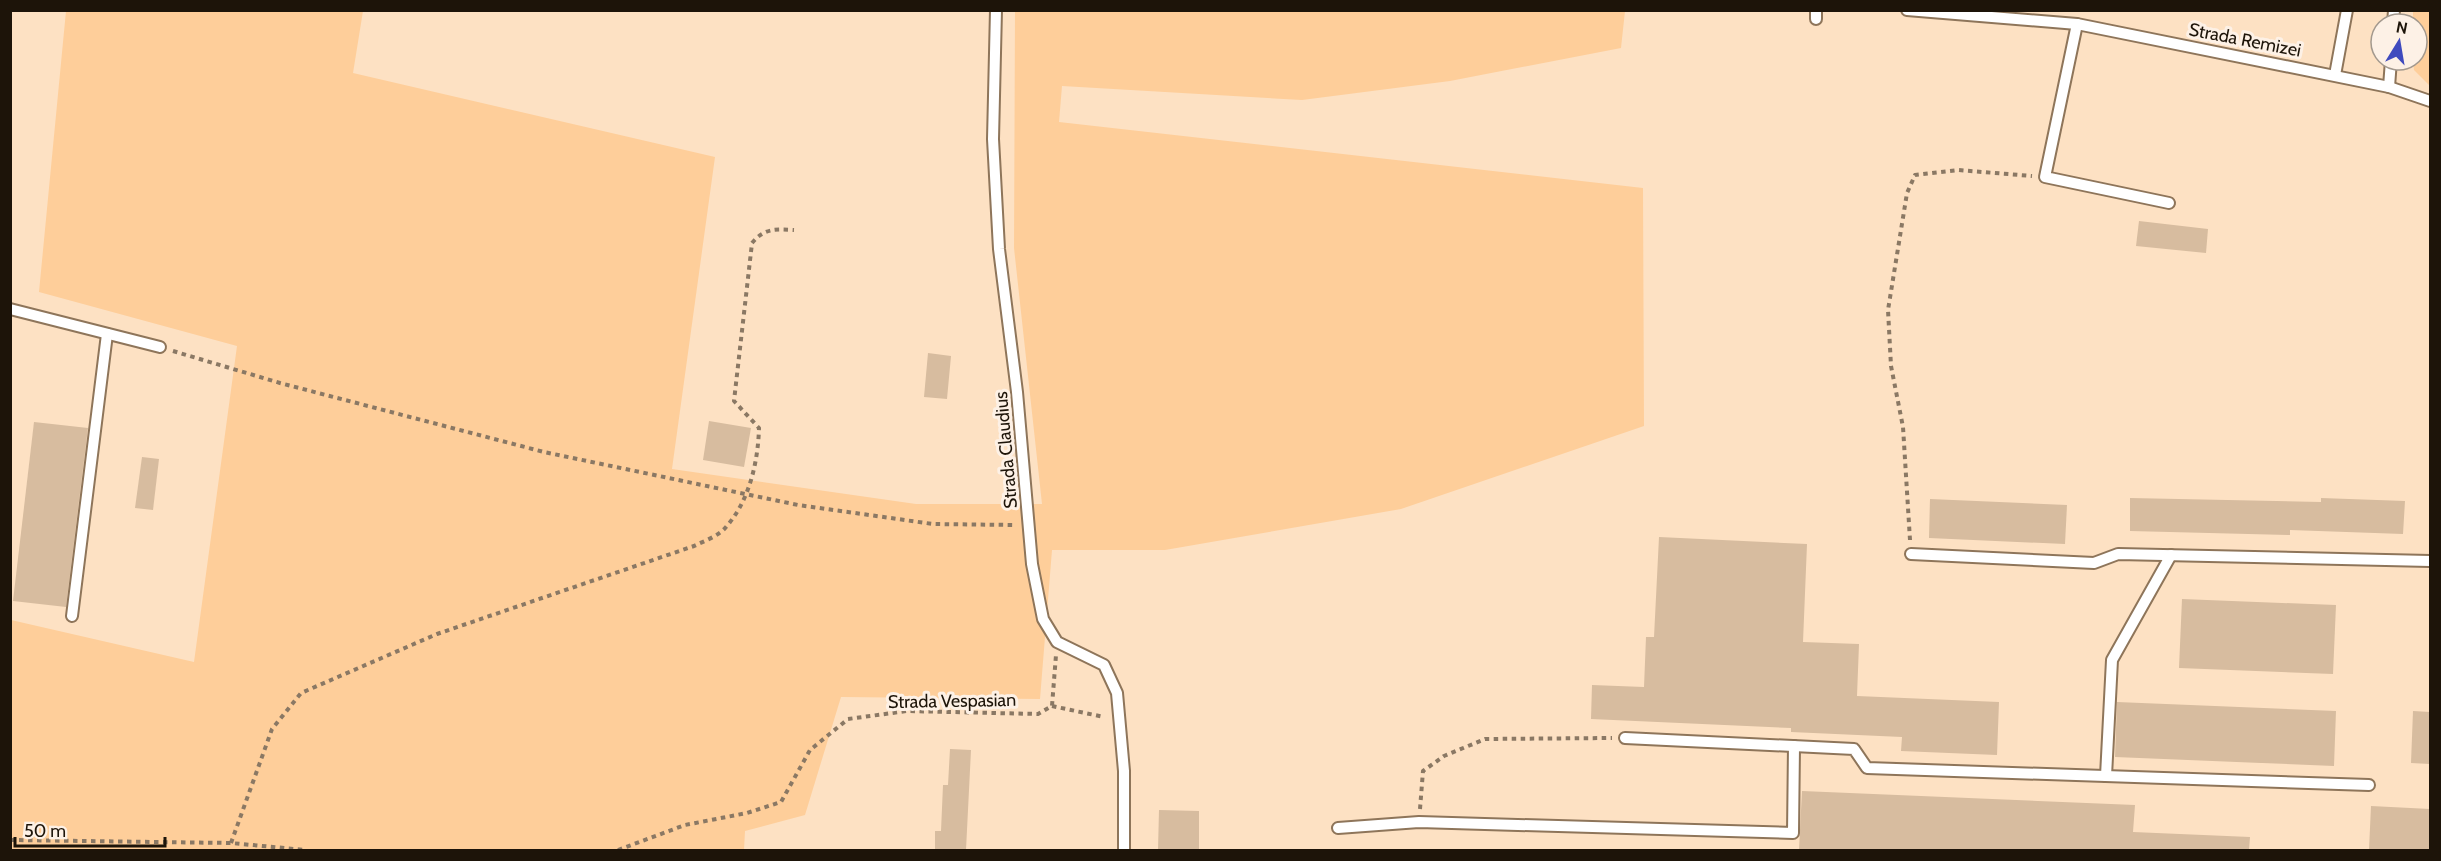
<svg xmlns="http://www.w3.org/2000/svg" width="2441" height="861" viewBox="0 0 2441 861" font-family="Cabin,sans-serif">
	<style>
		.green { fill: #fece9a }
		.building { fill: #d7bc9f }
		.lines { fill: none; stroke-linecap: round; stroke-linejoin: round }
		.service-casing { stroke: #8e755a; stroke-width: 14 }
		.path { stroke: #8a7864; stroke-width: 4; stroke-dasharray: 4.5 4.5; stroke-linecap: butt }
		.service { stroke: #fff; stroke-width: 10 }
		.labels { text-anchor: middle; dominant-baseline: central; stroke-width: 6; stroke-linejoin: round; paint-order: stroke }
		.street-label { font-size: 18px; fill: #1d1409; stroke: #fdf1e6 }
	</style>
	<rect width="100%" height="100%" fill="#fde1c3"/>
	<g class="green">
		<path d="M66,11H363L353,73L715,157L672,469L916,504H1042L1014,248L1015,11H1625L1621,48L1450,81L1302,100L1062,86L1059,122L1643,188L1644,426L1401,509L1165,550H1052L1040,699L841,697L805,815L745,831L744,850H11V620L194,662L237,346L39,292Z"/>
		<path d="M2413,11H2430V86L2414,70L2413,60H2417V24H2413Z"/>
	</g>
	<g class="building">
		<path d="M2139,221L2208,229L2206,253L2136,246Z"/>
		<path d="M928,353L951,356L947,399L924,397Z"/>
		<path d="M709,421L751,428L744,467L703,460Z"/>
		<path d="M34,422L88,428L66,607L13,601Z"/>
		<path d="M142,457L159,459L153,510L135,508Z"/>
		<path d="M2130,498L2321,502V498L2405,501L2403,534L2290,530V535L2130,531Z"/>
		<path d="M1930,499L2067,505L2065,544L1929,538Z"/>
		<path d="M1659,537L1807,544L1803,642L1859,644L1857,696L1999,702L1997,755L1901,751L1902,737L1791,732V728L1591,719L1592,685L1644,687L1646,637H1654Z"/>
		<path d="M2182,599L2336,605L2333,674L2179,668Z"/>
		<path d="M2117,702L2336,711L2334,766L2115,757Z"/>
		<path d="M2413,711L2430,712V764L2411,763Z"/>
		<path d="M950,749L971,750L966,850H935V831H941L943,785H948Z"/>
		<path d="M1802,791L2135,805L2133,832L2250,837L2249,850H1799Z"/>
		<path d="M2371,806L2430,809V850H2369Z"/>
		<path d="M1159,810L1199,811V850H1158Z"/>
	</g>
	<g class="lines">
		<defs>
			<g id="service">
				<path d="M996,10L993,139L999,249L1017,392L1032,564L1043,619L1057,642L1104,665L1117,693L1124,771V850"/>
				<path d="M1816,10V19"/>
				<path d="M1907,10L2077,24L2389,87L2430,101"/>
				<path d="M2077,24L2045,177L2169,203"/>
				<path d="M2393,24L2394,10"/>
				<path d="M2335,75L2347,10"/>
				<path d="M2389,87L2391,60"/>
				<path d="M10,309L160,347"/>
				<path d="M1911,554L2094,563L2118,554L2430,561"/>
				<path d="M72,616L107,334"/>
				<path d="M1625,738L1854,749L1867,768L2369,785"/>
				<path d="M2106,776L2112,660L2171,555"/>
				<path d="M1338,828L1419,822L1793,833L1794,746"/>
			</g>
		</defs>
		<use href="#service" class="service-casing"/>
		<g class="path">
			<path d="M173,351L280,383L544,452L798,505L933,524L1015,525"/>
			<path d="M1910,540L1903,427L1891,366L1888,310L1907,193L1915,175L1958,170L2032,176"/>
			<path d="M1052,706L1104,717"/>
			<path d="M1420,809L1423,771L1444,756L1485,739L1612,738"/>
			<path d="M10,840L231,843L305,850"/>
			<path d="M231,843L272,729L301,693L437,634L694,546C704,541 719,536 726,527C749,501 758,463 759,428L734,401L752,243C764,228 776,229 794,230"/>
			<path d="M618,850L685,825L747,813L781,802L810,750L848,719L907,711L1038,714L1052,706L1056,655"/>
		</g>
		<use href="#service" class="service"/>
	</g>
	<g class="labels">
		<g class="street-label">
			<text transform="translate(2245 40) rotate(11)">Strada Remizei</text>
			<text transform="translate(1006 450) rotate(-95)">Strada Claudius</text>
			<text transform="translate(952 701) rotate(-1)">Strada Vespasian</text>
		</g>
	</g>
	<rect width="2441" height="861" fill="none" stroke="#1d1409" stroke-width="24"/>
	<g transform="translate(2399 42) rotate(11)"><circle r="28" fill="#fdf1e6" stroke="#a3998e" stroke-width="1.5"/>
	<path d="M0-4.5L10 22L0 15L-10 22Z" fill="#3f4abe"/>
	<text y="-9" font-size="16" font-weight="bold" text-anchor="middle" fill="#1d1409">N</text>
	</g>
	<path d="M15 837v9h150v-9" fill="none" stroke="#1d1409" stroke-width="3"/>
	<text x="24" y="837" font-size="18" fill="#1d1409" stroke="#fdf1e6" stroke-width="4.5" paint-order="stroke">50 m</text>
</svg>
